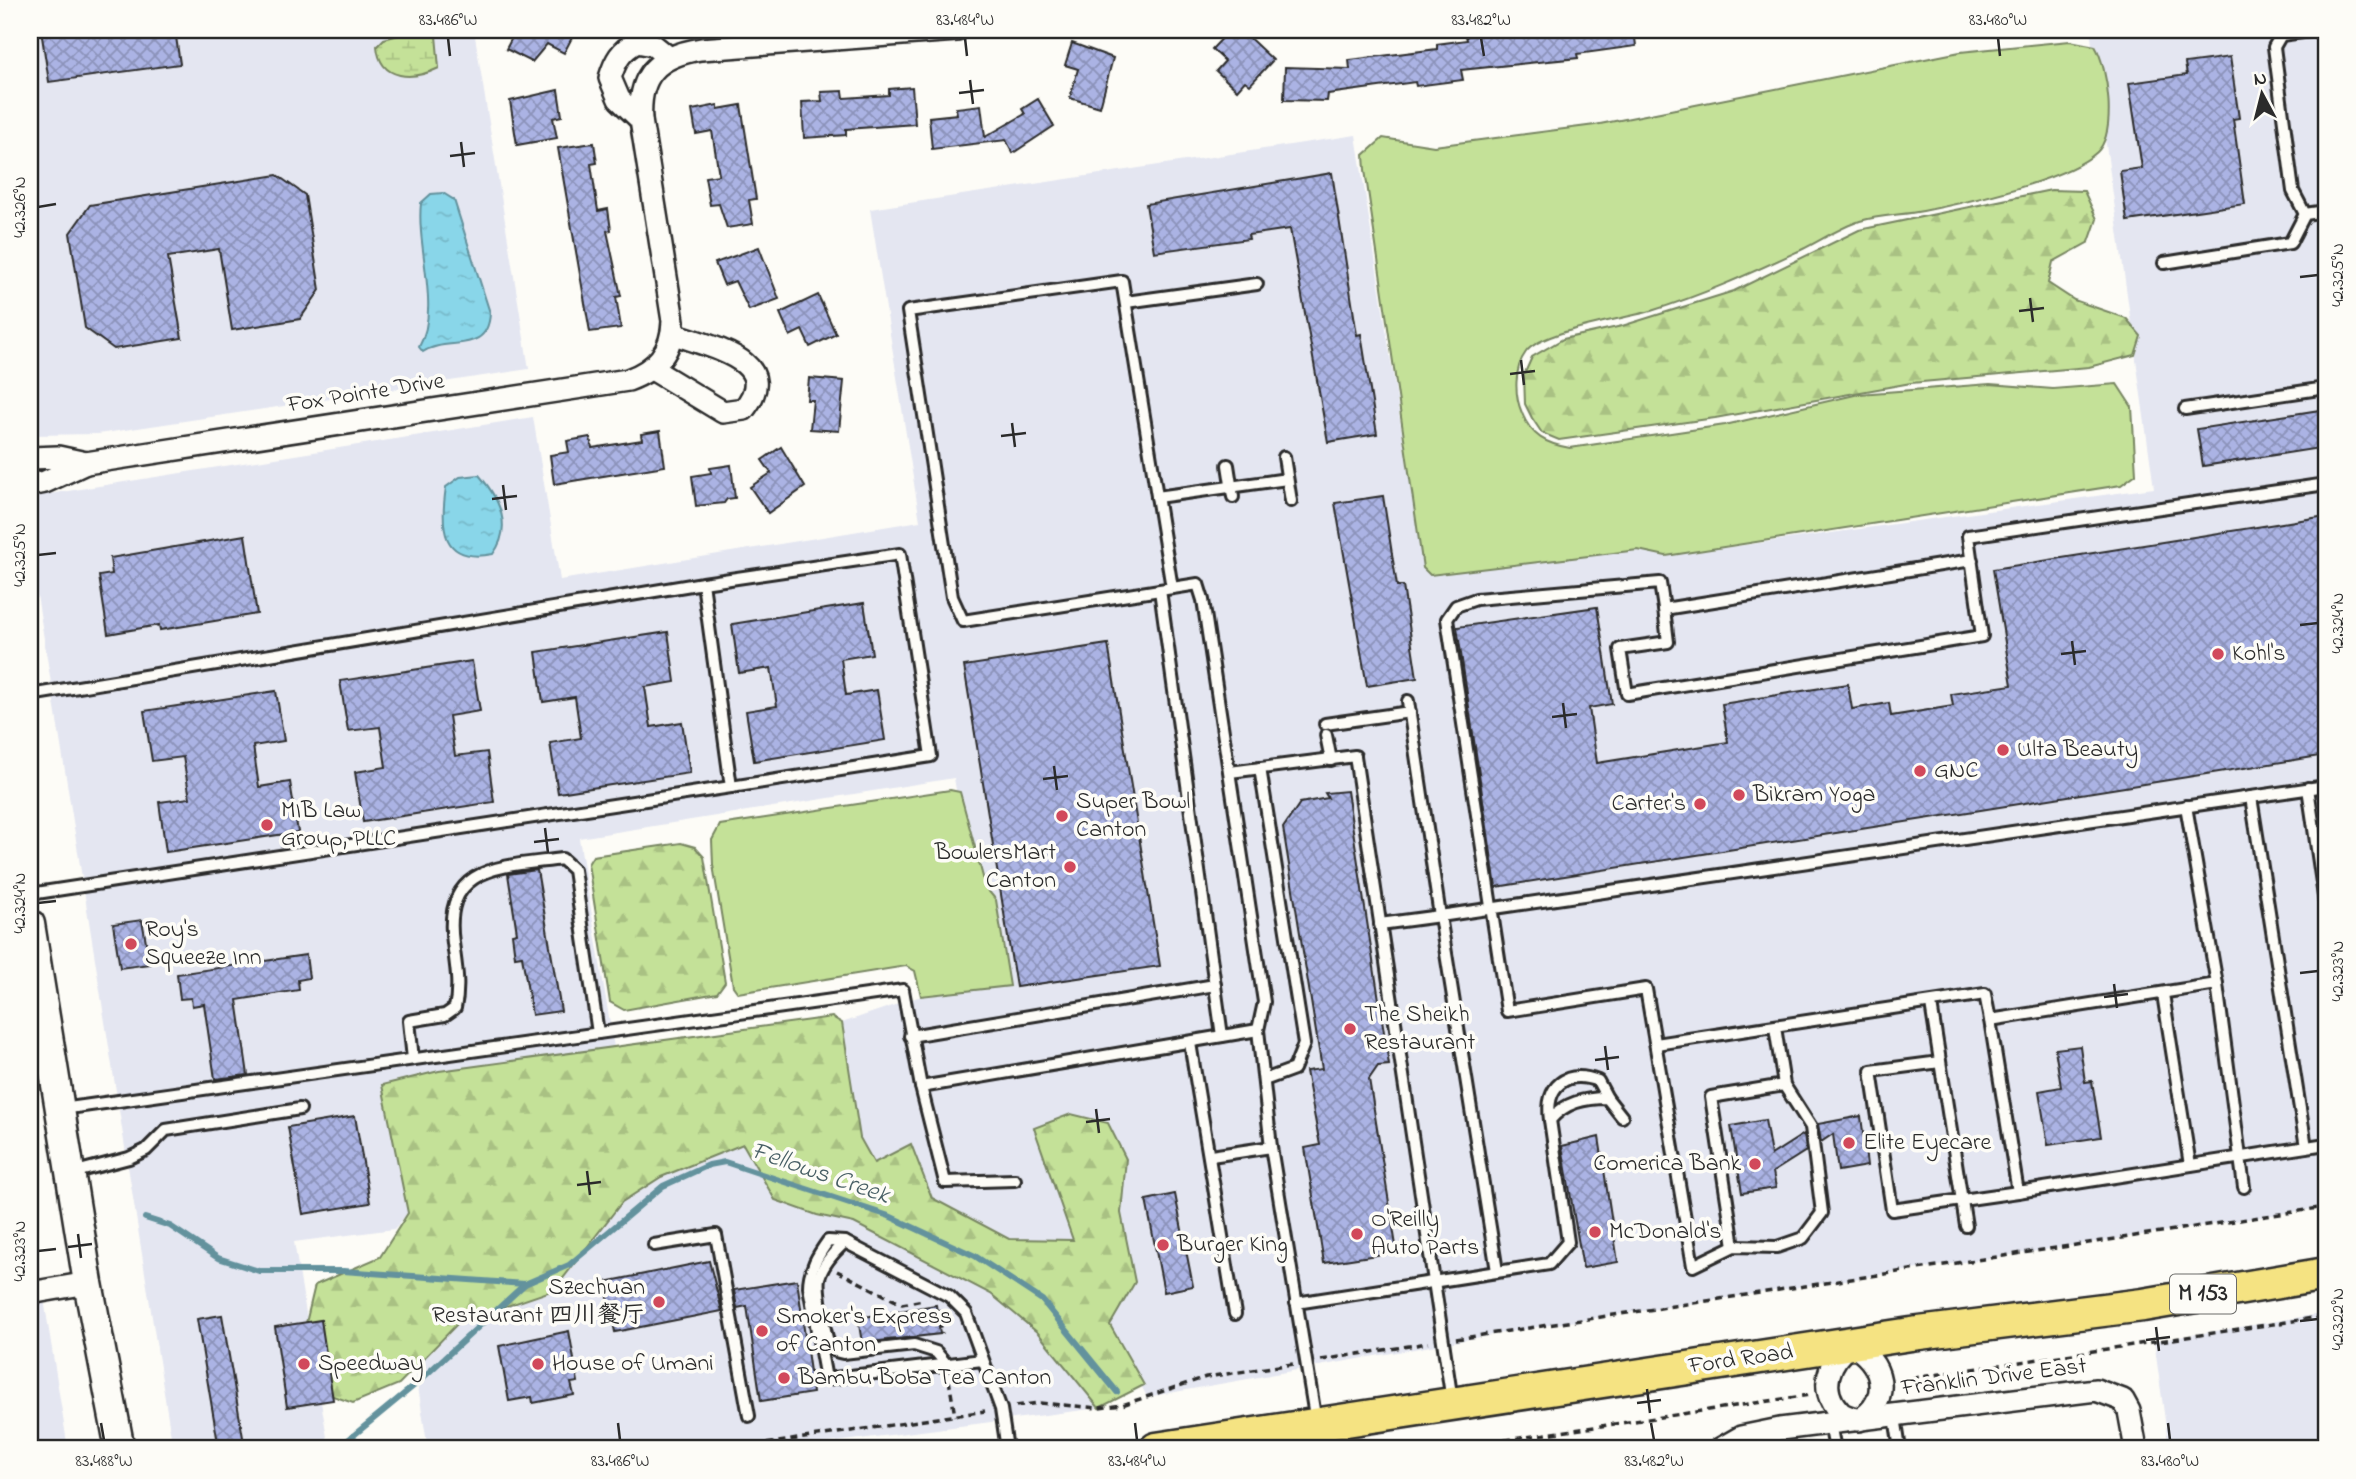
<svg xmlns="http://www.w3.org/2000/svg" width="2356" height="1479" viewBox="0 0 2356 1479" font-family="'Indie Flower','LXGW WenKai TC',sans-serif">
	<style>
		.built { fill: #e4e6f1 }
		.grass { fill: #c4e198; stroke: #788662; stroke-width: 2 }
		.forest { fill: url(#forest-firs); stroke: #788662; stroke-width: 2 }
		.wetland { fill: url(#wetland-marsh); stroke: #788662; stroke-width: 2 }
		.water { fill: url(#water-ripples); stroke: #63929d; stroke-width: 2 }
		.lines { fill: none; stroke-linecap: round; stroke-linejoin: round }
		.stream { stroke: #63929d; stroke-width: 6 }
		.building { fill: url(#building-cross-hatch); stroke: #2b2b2b; stroke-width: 2 }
		.service-casing { stroke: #2b2b2b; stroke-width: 16 }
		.minor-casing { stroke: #2b2b2b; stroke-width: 26 }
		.secondary-casing { stroke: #2b2b2b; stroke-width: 33 }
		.primary-casing { stroke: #2b2b2b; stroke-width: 37 }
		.path { stroke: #2b2b2b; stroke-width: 3.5; stroke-dasharray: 7 5; stroke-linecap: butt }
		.service { stroke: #fdfcf7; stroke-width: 10 }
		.minor { stroke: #fdfcf7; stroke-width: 21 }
		.secondary { stroke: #fdfcf7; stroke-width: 28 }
		.primary { stroke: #f5e382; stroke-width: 32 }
		.ticks { fill: none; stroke: #2b2b2b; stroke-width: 2.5 }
		.poi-dot { fill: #d1495b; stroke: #fdfcf7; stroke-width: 2.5 }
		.labels { text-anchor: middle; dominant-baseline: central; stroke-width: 7; stroke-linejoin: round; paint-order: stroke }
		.shield { fill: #fdfcf7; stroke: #6a6a68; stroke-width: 2 }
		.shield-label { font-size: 23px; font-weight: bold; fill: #2b2b2b }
		.street-label { font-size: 24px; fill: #2b2b2b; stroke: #fdfcf7 }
		.poi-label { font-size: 24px; fill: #2b2b2b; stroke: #fdfcf7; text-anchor: start }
		.water-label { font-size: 26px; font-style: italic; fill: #475e64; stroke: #fdfcf7 }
		.neatline { fill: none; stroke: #2b2b2b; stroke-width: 2.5 }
		.ticks-label { font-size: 18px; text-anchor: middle; fill: #2b2b2b }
	</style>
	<defs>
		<pattern id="forest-firs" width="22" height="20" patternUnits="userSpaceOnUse" patternTransform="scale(1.75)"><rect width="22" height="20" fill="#c4e198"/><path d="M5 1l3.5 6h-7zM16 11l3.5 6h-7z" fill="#a9c183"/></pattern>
		<pattern id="wetland-marsh" width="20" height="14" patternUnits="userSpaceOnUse" patternTransform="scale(1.75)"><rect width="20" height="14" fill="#c4e198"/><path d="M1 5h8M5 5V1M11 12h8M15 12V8" fill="none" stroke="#a9c183"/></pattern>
		<pattern id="water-ripples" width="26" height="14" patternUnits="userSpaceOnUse" patternTransform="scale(1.75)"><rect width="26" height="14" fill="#89d6e9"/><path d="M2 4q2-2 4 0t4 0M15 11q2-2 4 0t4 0" fill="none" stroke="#76b8c8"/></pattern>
		<pattern id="building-cross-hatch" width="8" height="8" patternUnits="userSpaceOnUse" patternTransform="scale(1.75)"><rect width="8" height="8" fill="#abb3e4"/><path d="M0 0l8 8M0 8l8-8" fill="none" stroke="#8b92b9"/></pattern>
	</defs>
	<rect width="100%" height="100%" fill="#fdfcf7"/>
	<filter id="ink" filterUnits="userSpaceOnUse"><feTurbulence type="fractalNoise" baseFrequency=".0143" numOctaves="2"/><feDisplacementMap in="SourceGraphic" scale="14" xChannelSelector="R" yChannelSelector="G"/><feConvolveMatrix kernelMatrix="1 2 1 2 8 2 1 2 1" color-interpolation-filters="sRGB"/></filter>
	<g filter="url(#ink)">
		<g class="built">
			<path d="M30,30H474L529,369L98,434L30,435Z"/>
			<path d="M2090,30H2326V1207L1537,1327L1147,1397L1110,1325L1135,1282L1121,1213L1126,1159L1034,1129L1073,1240L1009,1239L932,1198L911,1144L874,1163L860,1138L842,1023L921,996L989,987L954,778L579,838L614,1047L439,1071L382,1085L408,1213L394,1229L294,1242L329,1449H173L30,551V497L533,417L560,580L920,521L870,209L1356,135L1423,568L1630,542L1666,556L2154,488Z"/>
			<path d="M743,1144L775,1200L817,1215L854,1223L991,1294L1038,1333L1099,1408L782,1449H428L415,1368L458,1323L554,1290L622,1202L661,1177Z"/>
			<path d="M30,1211L39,1268L68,1449H30V1270L39,1268L30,1260Z"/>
			<path d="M2326,1313V1449H2169L2154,1341Z"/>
		</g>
		<g class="grass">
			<path d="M2070,41L2095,46C2108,67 2117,133 2097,152C2066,181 1967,202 1923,211C1903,215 1880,215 1860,221C1841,227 1821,240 1803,249C1753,272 1704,295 1651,311C1623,319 1542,331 1526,352C1514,368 1514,395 1522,413C1531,436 1546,444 1570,448L1725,425L1859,394L1990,384L2053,389L2117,384L2132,407L2136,474L2121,485L1666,556L1638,550L1430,575L1423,568L1365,170L1364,155L1383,138L1434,146L1595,125L1960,52Z"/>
			<path d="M950,790L960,792L986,888L996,900L1010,986L921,996L915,971L906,966L738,993L733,986L713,865L712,840L720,825Z"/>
		</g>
		<g class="forest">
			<path d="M2051,190L2084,191L2097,219L2089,242L2053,262L2048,283L2074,300L2126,318L2141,336L2135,355L2089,367L1911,383L1715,418L1559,440L1542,433L1532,418L1525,404L1524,375L1532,357L1563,339L1622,326L1734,291L1859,230Z"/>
			<path d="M681,843L695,847L704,857L725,982L717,993L624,1010L610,1002L588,864L593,856Z"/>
			<path d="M832,1017L842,1023L860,1138L874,1163L911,1144L932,1198L1009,1239L1073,1240L1034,1128L1071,1114L1108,1123L1126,1159L1121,1213L1135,1282L1110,1325L1144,1385L1099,1408L1038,1333L991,1294L854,1223L817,1215L775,1200L743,1144L661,1177L622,1202L554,1290L458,1323L399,1384L353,1403L324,1393L303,1336L315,1285L380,1257L408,1213L382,1085L439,1071Z"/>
		</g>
		<path class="wetland" d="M417,30H430L436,36L439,68C414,80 380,82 377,46L384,39Z"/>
		<g class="water">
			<path d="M443,193L454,200L490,313C488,356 447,336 423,352L419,347C441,308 416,248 421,203L431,194Z"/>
			<path d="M479,475C499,498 513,527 493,554C441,564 440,528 446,487L460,477Z"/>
		</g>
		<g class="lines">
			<g class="stream">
				<path d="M145,1218L170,1226L218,1258L259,1271H343L525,1284"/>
				<path d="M337,1449L416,1384L525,1284L569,1265L663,1186L709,1165L725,1162L889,1216L975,1256L1042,1300L1117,1392"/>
			</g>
		</g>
		<g class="building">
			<path d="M41,30H175L180,64L49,82Z"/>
			<path d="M516,30H576L564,53L547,44L532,62L506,49Z"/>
			<path d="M1230,30H1241L1273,60L1250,85L1245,81L1237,90L1216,71L1225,61L1212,49Z"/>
			<path d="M1537,30H1634L1636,46L1577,54L1578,58L1461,70L1463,80L1416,86L1415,82L1328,94L1327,101L1284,100L1285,67L1350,69L1349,60L1437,49V44L1467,40L1466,36Z"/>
			<path d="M1072,43L1113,58L1100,107L1070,98L1078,69L1065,65Z"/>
			<path d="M2230,57L2239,118L2233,119L2245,204L2127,221L2120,171L2142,168L2129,83L2187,75L2185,63Z"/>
			<path d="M912,87L915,124L846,129V135L804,138L802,102L822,101L821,92L843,91L844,98L889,95V89Z"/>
			<path d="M558,90L562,116L553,118L557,138L517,145L510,101Z"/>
			<path d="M1038,99L1054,126L1013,153L1006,140L932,149L929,117L957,114L956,108L981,105L985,137L1025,114L1022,109Z"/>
			<path d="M718,105V109L741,105L756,199L749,200L753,224L727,228L719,204L710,205L705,177L719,175L712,131L696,134L692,110Z"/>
			<path d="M594,143L597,163L591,164L598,211L608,209L611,230L607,231L621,296L616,297L621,328L590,332L558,148Z"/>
			<path d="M1332,173L1357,335L1361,334L1377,434L1328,442L1290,229L1248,235L1249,239L1154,252L1146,204Z"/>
			<path d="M277,175L305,195L320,290L300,319L232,330L219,249L168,257L182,338L114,349L85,328L70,233L90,205Z"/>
			<path d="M759,247L779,299L749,310L735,281L724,285L715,263Z"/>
			<path d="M818,295L836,334L810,347L802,330L790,336L780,313Z"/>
			<path d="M809,378L844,381L839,431L810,429L813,400H807Z"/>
			<path d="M2326,409V447L2203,466L2197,429Z"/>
			<path d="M660,431L665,466L554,484L550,455L569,452L567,441L590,437L592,448L642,440L641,434Z"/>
			<path d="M781,447L805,487L768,513L750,487L771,473L762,460Z"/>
			<path d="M731,465L735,498L727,499L724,503L696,506L692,476L711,473L710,468Z"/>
			<path d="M1383,496L1397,586H1403L1417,678L1367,686L1335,503Z"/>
			<path d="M2326,516V755L1496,887L1457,627L1597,607L1612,704L1589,708L1597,763L1728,742L1722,704L1789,693L1848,684L1852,709L1889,703L1891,716L1953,706L1951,694L2012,685L1993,569Z"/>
			<path d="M245,535L257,614L160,630L159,625L108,634L99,576L112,574L110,558Z"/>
			<path d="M864,603L872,654L841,659L846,695L877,690L885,740L754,761L746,711L777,706L771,668L739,673L732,624Z"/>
			<path d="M668,632L675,682L645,687L651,727L682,722L690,773L558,793L550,743L581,738L575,697L543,702L536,652Z"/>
			<path d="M1108,644L1160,966L1016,987L964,666Z"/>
			<path d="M472,661L480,711L449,716L455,756L487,752L494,802L363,822L355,772L386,767L380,727L348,731L340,681Z"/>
			<path d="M276,691L284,741L253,746L259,787L290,782L298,832L166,852L159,802L190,798L183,757L152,761L144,711Z"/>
			<path d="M1347,791L1389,1065L1378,1066L1369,1079L1397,1252L1324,1263L1305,1148L1320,1145L1306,1071L1322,1069L1283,828L1300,803L1328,798L1325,793Z"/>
			<path d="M537,870L561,1011L532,1015L522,956L515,957L512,934L517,933L508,874Z"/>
			<path d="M142,920L150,964L120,968L113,924Z"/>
			<path d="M306,955L309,978L298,980L299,990L237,1000L248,1075L215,1079L204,1004L192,1006L191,998L180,999L177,974Z"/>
			<path d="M2080,1046L2085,1082L2092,1081L2101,1137L2048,1145L2039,1091L2061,1087L2055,1049Z"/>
			<path d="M355,1116L370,1203L303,1214L288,1127Z"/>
			<path d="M1861,1116L1867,1166L1838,1171L1833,1134L1821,1142L1818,1124Z"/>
			<path d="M1765,1120L1771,1155L1804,1134L1806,1151L1773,1172L1776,1188L1742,1193L1731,1126Z"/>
			<path d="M1599,1137L1618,1262L1583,1268L1562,1146Z"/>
			<path d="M1175,1194L1193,1286L1164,1292L1146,1200Z"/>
			<path d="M709,1261L722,1311L615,1332L605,1282Z"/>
			<path d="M797,1280L813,1393L761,1401L747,1306L737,1308L734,1290Z"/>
			<path d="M936,1305L940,1334L862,1343L858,1318Z"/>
			<path d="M222,1315L245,1449H219L197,1319Z"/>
			<path d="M321,1320L333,1400L287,1407L275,1327Z"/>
			<path d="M569,1331L578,1382L571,1383L574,1395L533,1403L532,1397L509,1401L499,1346Z"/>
		</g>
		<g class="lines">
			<defs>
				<g id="service">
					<path d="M2305,214L2293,191L2274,47L2281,35L2318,30"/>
					<path d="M2164,263L2290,243L2305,214L2326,211"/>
					<path d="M1126,302L1257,284"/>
					<path d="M2185,409L2326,388"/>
					<path d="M1284,457L1291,501"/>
					<path d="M1228,465L1233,497"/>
					<path d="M1157,497L1287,479"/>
					<path d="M1972,560L1664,609L1668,642L1620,649L1627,694L1982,636L1968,536L2326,484"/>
					<path d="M703,583L900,554L931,756L731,787"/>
					<path d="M1172,588L1122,281L908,311L952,597L963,621L1198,584L1203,600L1264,1002L1258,1030L1271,1147L1316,1422"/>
					<path d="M1160,590L1222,1036"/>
					<path d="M1664,609L1660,583L1476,599L1456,606L1447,619L1507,1011L1646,989L1693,1266L1734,1246L1777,1247L1803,1238L1822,1213L1811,1127L1784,1085L1775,1027"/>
					<path d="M30,695L703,583L731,787L30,894"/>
					<path d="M1408,701L1440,916L2326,786"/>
					<path d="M1325,724L1410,712"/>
					<path d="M1326,735L1331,760"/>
					<path d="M1260,768L1304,1044L1294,1069L1264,1080"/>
					<path d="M1230,772L1355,756L1452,1401"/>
					<path d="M2308,788L2326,910"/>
					<path d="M2251,797L2306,1147"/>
					<path d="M2186,806L2217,984"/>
					<path d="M1380,924L1440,916L1497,1271"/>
					<path d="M2163,994L2190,1165"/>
					<path d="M1931,1004L1966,1226"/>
					<path d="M1990,1020L2018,1192L2326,1144"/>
					<path d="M910,1036L1215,985"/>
					<path d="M1190,1043L1235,1314"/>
					<path d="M1656,1044L1985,994L1990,1020L2217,984L2244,1187"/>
					<path d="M413,1059L409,1021L445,1015L455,1008C460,986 456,966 453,943C442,864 502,867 562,859L574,870L598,1033"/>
					<path d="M1940,1062L1871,1071L1892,1210L2018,1192"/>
					<path d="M921,1087L945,1182L1015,1180"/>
					<path d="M62,1109L903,990L921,1087L1258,1030"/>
					<path d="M1550,1120C1545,1086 1566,1069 1598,1081L1607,1098"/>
					<path d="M1211,1156L1271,1147"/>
					<path d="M72,1173L129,1158L146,1150L166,1130L300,1109"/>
					<path d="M845,1242C835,1251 823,1264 819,1278C817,1288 825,1342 832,1349C835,1351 839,1352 843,1353L914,1345L936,1352L947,1365"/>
					<path d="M654,1245L716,1235L749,1416"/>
					<path d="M1734,1246L1711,1097L1784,1085"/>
					<path d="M1296,1303L1549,1264L1568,1242L1550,1120C1565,1102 1585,1098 1607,1098L1622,1117"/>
					<path d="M982,1360L826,1379L809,1287C809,1269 818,1255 828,1241L845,1242L949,1296L966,1313L1001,1409L1007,1449"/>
					<path d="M1895,1417L1900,1449"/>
					<path d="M1830,1424L1835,1449"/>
				</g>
				<g id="minor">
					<path d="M641,120L619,99L610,78C615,61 621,50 637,42L653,45L668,57"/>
					<path d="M652,369L723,412L744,409C784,360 708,347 672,333"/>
					<path d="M30,458L58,457L86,463L45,482L30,485"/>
					<path d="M86,463L628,380C656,370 672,352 673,321L641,120C638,75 657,56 701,49L957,30"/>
					<path d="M30,1293L88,1283"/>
					<path d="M1851,1345C1883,1360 1893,1400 1859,1420C1853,1418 1843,1416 1839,1411C1818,1389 1829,1359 1851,1345Z"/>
					<path d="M1720,1449L1741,1437L1780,1429L2096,1390L2123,1400L2129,1411L2136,1449"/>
				</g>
				<path id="secondary" d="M30,924L88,1283L120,1449"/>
				<path id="primary" d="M1156,1449L1911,1334L2143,1305L2326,1274"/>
			</defs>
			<use href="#service" class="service-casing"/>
			<use href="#minor" class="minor-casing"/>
			<use href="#secondary" class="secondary-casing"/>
			<use href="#primary" class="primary-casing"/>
			<g class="path">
				<path d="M837,1271L902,1304L923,1300"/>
				<path d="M938,1309L942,1334"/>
				<path d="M1456,1339L2326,1207"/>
				<path d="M1321,1360L1428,1343"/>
				<path d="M949,1380L955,1416"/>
				<path d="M1900,1380L2326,1316"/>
				<path d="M1016,1406L1039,1403L1099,1408L1122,1405L1206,1377L1293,1364"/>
				<path d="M731,1449L985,1411"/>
				<path d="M1445,1449L1810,1395"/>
			</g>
			<use href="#service" class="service"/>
			<use href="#minor" class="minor"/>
			<use href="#secondary" class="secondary"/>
			<use href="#primary" class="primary"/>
		</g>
	</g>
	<path class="ticks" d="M448,38L450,56M965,38L967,56M1481,38L1484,56M1998,38L2000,56M970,80L973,104M959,93L984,90M461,142L464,167M450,156L475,153M38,207L56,204M2300,277L2318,275M2030,298L2033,322M2019,311L2044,308M1521,360L1524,385M1510,374L1535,371M1012,423L1015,447M1001,436L1026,433M503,485L506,510M492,499L517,496M38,555L56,553M2300,625L2318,623M2072,641L2075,665M2061,654L2086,651M1563,703L1566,728M1552,717L1577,714M1054,766L1057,790M1043,779L1068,776M545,828L548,853M534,842L559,839M38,903L56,901M2300,973L2318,971M2114,984L2117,1008M2104,997L2128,994M1605,1046L1608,1070M1595,1060L1619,1057M1096,1109L1099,1133M1086,1122L1110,1119M587,1171L590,1195M577,1185L601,1182M78,1234L81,1258M68,1247L92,1244M38,1251L56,1249M2300,1321L2318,1319M2156,1327L2159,1351M2146,1340L2170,1337M1647,1389L1650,1413M1637,1403L1661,1400M101,1423L104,1440M618,1423L620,1440M1135,1423L1137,1440M1651,1423L1654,1440M2168,1423L2170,1440"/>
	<g class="poi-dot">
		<circle cx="2218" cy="654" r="7"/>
		<circle cx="2003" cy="750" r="7"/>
		<circle cx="1920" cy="771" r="7"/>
		<circle cx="1739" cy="795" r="7"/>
		<circle cx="1700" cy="804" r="7"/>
		<circle cx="1062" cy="816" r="7"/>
		<circle cx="267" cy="825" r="7"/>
		<circle cx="1070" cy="867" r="7"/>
		<circle cx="131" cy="944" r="7"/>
		<circle cx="1350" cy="1029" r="7"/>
		<circle cx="1849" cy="1143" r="7"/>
		<circle cx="1755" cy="1164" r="7"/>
		<circle cx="1595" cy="1232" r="7"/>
		<circle cx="1357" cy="1234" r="7"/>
		<circle cx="1163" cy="1245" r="7"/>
		<circle cx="659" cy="1302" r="7"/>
		<circle cx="762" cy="1331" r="7"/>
		<circle cx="304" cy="1364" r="7"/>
		<circle cx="538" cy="1364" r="7"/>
		<circle cx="784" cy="1378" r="7"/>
	</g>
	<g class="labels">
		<rect class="shield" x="2170" y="1274.5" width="66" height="39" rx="5"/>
		<g class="shield-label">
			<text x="2203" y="1294">M 153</text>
		</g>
		<g class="street-label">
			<text transform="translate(366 394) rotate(-9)">Fox Pointe Drive</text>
			<text transform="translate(1741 1360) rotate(-8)">Ford Road</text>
			<text transform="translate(1994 1378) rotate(-7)">Franklin Drive East</text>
		</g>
		<g class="poi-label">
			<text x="2232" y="654">Kohl's</text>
			<text x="2017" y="750">Ulta Beauty</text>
			<text x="1934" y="771">GNC</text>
			<text x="1753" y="795">Bikram Yoga</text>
			<text x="1076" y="802">Super Bowl<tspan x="1076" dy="28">Canton</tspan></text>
			<text x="1686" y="804" text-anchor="end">Carter's</text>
			<text x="281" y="811">MIB Law<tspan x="281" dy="28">Group, PLLC</tspan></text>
			<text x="1056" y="853" text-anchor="end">BowlersMart<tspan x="1056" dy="28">Canton</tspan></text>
			<text x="145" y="930">Roy's<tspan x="145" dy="28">Squeeze Inn</tspan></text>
			<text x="1364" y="1015">The Sheikh<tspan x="1364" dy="28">Restaurant</tspan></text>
			<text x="1863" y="1143">Elite Eyecare</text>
			<text x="1741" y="1164" text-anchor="end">Comerica Bank</text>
			<text x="1371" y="1220">O'Reilly<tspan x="1371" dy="28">Auto Parts</tspan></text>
			<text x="1609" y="1232">McDonald's</text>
			<text x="1177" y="1245">Burger King</text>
			<text x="645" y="1288" text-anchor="end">Szechuan<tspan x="645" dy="28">Restaurant 四川餐厅</tspan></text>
			<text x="776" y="1317">Smoker's Express<tspan x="776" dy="28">of Canton</tspan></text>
			<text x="318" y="1364">Speedway</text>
			<text x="552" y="1364">House of Umani</text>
			<text x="798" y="1378">Bambu Boba Tea Canton</text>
		</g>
		<g class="water-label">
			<text transform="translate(820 1174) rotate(19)">Fellows Creek</text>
		</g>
	</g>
	<rect width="2356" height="1479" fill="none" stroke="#fdfcf7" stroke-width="77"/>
	<g transform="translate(2262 94) rotate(353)" stroke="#fdfcf7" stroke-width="5" paint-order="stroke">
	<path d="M0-5L12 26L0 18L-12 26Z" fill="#2b2b2b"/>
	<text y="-10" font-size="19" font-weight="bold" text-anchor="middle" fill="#2b2b2b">N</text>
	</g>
	<rect x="38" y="38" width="2280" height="1402" class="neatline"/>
	<g class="ticks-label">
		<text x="448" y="25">83.486°W</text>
		<text x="965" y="25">83.484°W</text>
		<text x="1481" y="25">83.482°W</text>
		<text x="1998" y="25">83.480°W</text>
		<text transform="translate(19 207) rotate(-90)" y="6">42.326°N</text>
		<text transform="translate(2337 275) rotate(-90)" y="6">42.325°N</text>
		<text transform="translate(19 555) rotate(-90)" y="6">42.325°N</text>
		<text transform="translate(2337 623) rotate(-90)" y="6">42.324°N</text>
		<text transform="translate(19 903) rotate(-90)" y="6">42.324°N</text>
		<text transform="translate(2337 971) rotate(-90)" y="6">42.323°N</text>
		<text transform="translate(19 1251) rotate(-90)" y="6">42.323°N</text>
		<text transform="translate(2337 1319) rotate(-90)" y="6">42.322°N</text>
		<text x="104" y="1466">83.488°W</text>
		<text x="620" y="1466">83.486°W</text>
		<text x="1137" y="1466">83.484°W</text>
		<text x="1654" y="1466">83.482°W</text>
		<text x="2170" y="1466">83.480°W</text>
	</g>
</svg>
